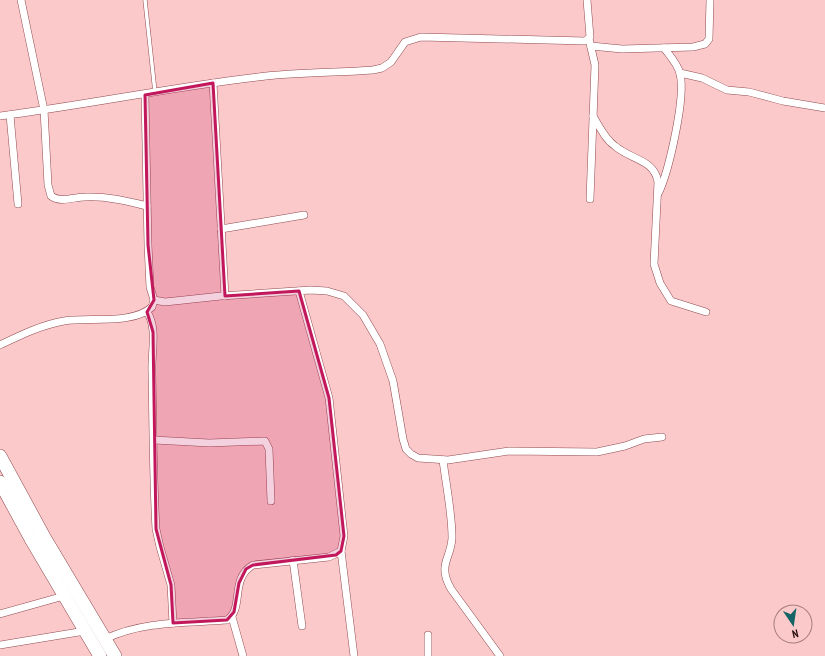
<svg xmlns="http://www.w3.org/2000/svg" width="825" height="656" viewBox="0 0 825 656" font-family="'PT Sans Narrow',sans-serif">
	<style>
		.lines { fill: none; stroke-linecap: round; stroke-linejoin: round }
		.lane-casing { stroke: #914a4e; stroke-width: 4.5 }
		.street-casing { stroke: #914a4e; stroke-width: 8 }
		.highway-casing { stroke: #914a4e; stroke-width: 14 }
		.lane { stroke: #fff; stroke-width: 3.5 }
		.street { stroke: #fff; stroke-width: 7 }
		.highway { stroke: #fff; stroke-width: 13 }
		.marked { fill: #c2185b; fill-opacity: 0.2; stroke: #c2185b; stroke-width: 3; stroke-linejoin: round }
	</style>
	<rect width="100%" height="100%" fill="#fbc9ca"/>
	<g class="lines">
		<defs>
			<path id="lane" d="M145,0L155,92"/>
			<g id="street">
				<path d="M21,0L44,110L48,185L51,196C60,203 74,197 85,197C106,196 127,201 147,206"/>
				<path d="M589,39L595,65L590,199"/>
				<path d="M591,46L622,49L693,47L705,44L709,39L710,0"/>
				<path d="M680,73L702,78L727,90L749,92L783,101L825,108"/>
				<path d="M213,83L225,296"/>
				<path d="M145,95L148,245L150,287L154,300L165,302L221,296L311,290L327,291L344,296L363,315L380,344L393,381L403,439L406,449L411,454L418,458L448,460L509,451L597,452L625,446L644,439L662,437"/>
				<path d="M10,115L18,204"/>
				<path d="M0,116C86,105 172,87 258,77C296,72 335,73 373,70L382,68L391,62L405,42L421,37L585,41L590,37L587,0"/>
				<path d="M593,116C599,126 605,139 615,146C631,160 654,159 658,182L654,264L660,283L671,301L706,312"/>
				<path d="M659,192C669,170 686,97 680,74C678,64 670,56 664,48"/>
				<path d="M221,229L304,215"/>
				<path d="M147,312C158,328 151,353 152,372C153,424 153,477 156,529L160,547L171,585L173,623"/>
				<path d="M0,345C21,335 41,325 64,321C89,317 133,325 152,307L154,300"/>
				<path d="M154,440L209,443L265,441L269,449L271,501"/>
				<path d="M443,460C446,485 452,512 452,538C451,559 437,564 451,589L500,656"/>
				<path d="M341,551L354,656"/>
				<path d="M293,560L302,626"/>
				<path d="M0,614L64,596"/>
				<path d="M232,617L243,656"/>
				<path d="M428,635V656"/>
				<path d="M105,639C143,621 185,623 227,620C245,608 229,579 253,565L329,557L341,551L344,536L329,398L299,291"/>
				<path d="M0,645L85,631"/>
			</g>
			<g id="highway">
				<path d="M0,456L44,537L115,656"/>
				<path d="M0,482L31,539L100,656"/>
			</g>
		</defs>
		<use href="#lane" class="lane-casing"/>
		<use href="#street" class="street-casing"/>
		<use href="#highway" class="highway-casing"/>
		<use href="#lane" class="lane"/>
		<use href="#street" class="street"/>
		<use href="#highway" class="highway"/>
	</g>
	<path class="marked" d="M213,83L225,296L299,291L329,398L344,536L341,551L336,555L253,565L246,569L239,583L234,612L227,620L173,623L171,585L156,529L153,332L147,312L154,300L148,245L145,95Z"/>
	<g transform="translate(793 624) rotate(167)"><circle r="19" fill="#fbc9ca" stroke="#a67d7e"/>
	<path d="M0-3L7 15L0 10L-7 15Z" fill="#146466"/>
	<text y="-6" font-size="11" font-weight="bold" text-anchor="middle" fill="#270b0d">N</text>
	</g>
</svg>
